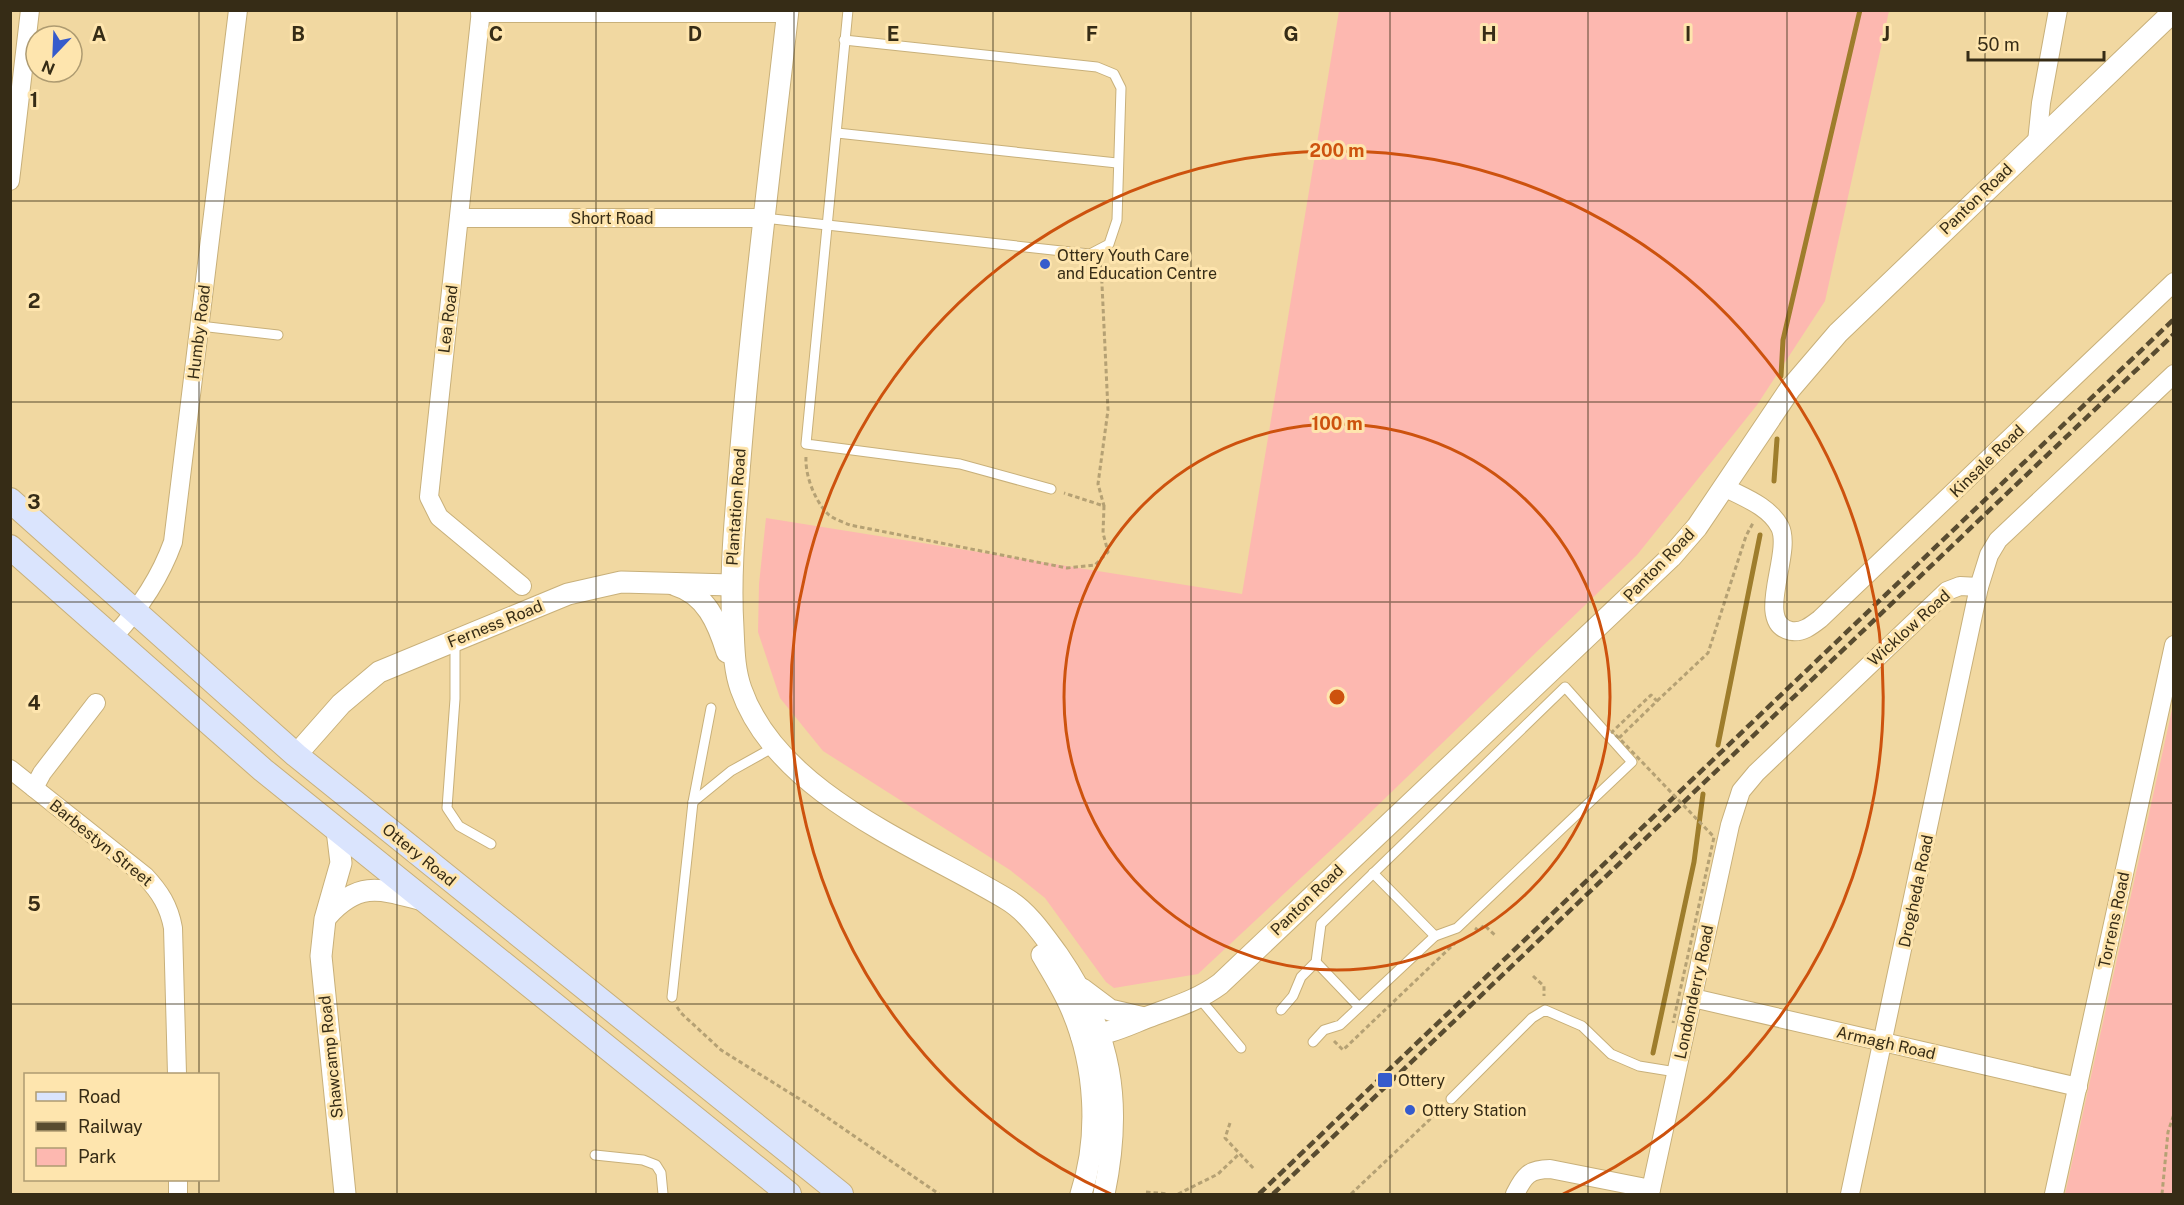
<svg xmlns="http://www.w3.org/2000/svg" width="2184" height="1205" viewBox="0 0 2184 1205" font-family="'Public Sans',sans-serif">
	<style>
		.green { fill: #fdb8b0 }
		.lines { fill: none; stroke-linecap: round; stroke-linejoin: round }
		.stream { stroke: #9e7d2c; stroke-width: 5 }
		.service-casing { stroke: #c8b07a; stroke-width: 11 }
		.minor-casing { stroke: #c8b07a; stroke-width: 20 }
		.tertiary-casing { stroke: #c8b07a; stroke-width: 23 }
		.secondary-casing { stroke: #c8b07a; stroke-width: 26 }
		.path { stroke: #b5a174; stroke-width: 3; stroke-dasharray: 4.5 3; stroke-linecap: butt }
		.service { stroke: #fff; stroke-width: 9 }
		.minor { stroke: #fff; stroke-width: 18 }
		.tertiary { stroke: #fff; stroke-width: 21 }
		.secondary { stroke: #dae4fd; stroke-width: 24 }
		.rail { stroke: #594c30; stroke-width: 4.5; stroke-dasharray: 9 4.5; stroke-linecap: butt }
		.path-bridge { stroke: #b5a174; stroke-width: 3; stroke-dasharray: 4.5 3; stroke-linecap: butt }
		.grid { fill: none; stroke: #362c16; stroke-width: 1.5; stroke-opacity: 0.55 }
		.ring { fill: none; stroke: #cd520e; stroke-width: 3 }
		.poi-dot { fill: #365bcc; stroke: #fee5ae; stroke-width: 2 }
		.labels { text-anchor: middle; dominant-baseline: central; stroke-width: 6; stroke-linejoin: round; paint-order: stroke }
		.street-label { font-size: 16px; fill: #362c16; stroke: #fee5ae }
		.poi-label { font-size: 16px; fill: #362c16; stroke: #fee5ae; text-anchor: start }
		.grid-label { font-size: 20px; text-anchor: middle; font-weight: bold; fill: #362c16; stroke: #fee5ae; stroke-width: 6; stroke-linejoin: round; paint-order: stroke }
		.centre { fill: #cd520e; stroke: #fee5ae; stroke-width: 3 }
		.ring-label { font-size: 18px; text-anchor: middle; font-weight: bold; fill: #cd520e; stroke: #fee5ae; stroke-width: 6; stroke-linejoin: round; paint-order: stroke }
	</style>
	<rect width="100%" height="100%" fill="#f1d8a1"/>
	<g class="green">
		<path d="M1339,11H1889L1825,301L1757,405L1637,555L1346,836L1198,974L1114,988L1106,982L1045,898L1010,870L823,751L780,698L758,632L759,584L766,518L1242,594Z"/>
		<path d="M2173,705V1194H2065Z"/>
	</g>
	<g class="lines">
		<g class="stream">
			<path d="M1781,376L1783,340L1860,10"/>
			<path d="M1774,481L1777,439"/>
			<path d="M1718,745L1760,535"/>
			<path d="M1653,1053L1694,862L1703,794"/>
		</g>
		<defs>
			<g id="service">
				<path d="M848,10L806,444L960,464L1051,489"/>
				<path d="M837,133L1117,163"/>
				<path d="M764,218L1080,253L1090,254L1109,244L1117,220L1121,88L1114,74L1097,67L844,40"/>
				<path d="M200,326L278,335"/>
				<path d="M455,642V699L447,808L459,826L491,844"/>
				<path d="M693,802L731,771L774,747"/>
				<path d="M1373,873L1435,936"/>
				<path d="M1316,962L1359,1007"/>
				<path d="M672,997L693,802L711,708"/>
				<path d="M1200,999L1241,1048"/>
				<path d="M1281,1010L1293,996L1301,977L1316,962L1321,924L1565,687L1632,762L1457,928L1435,936L1340,1025L1324,1030L1313,1042"/>
				<path d="M1451,1099L1532,1018L1545,1010L1582,1026L1611,1054L1639,1066L1676,1072"/>
				<path d="M595,1155L643,1160L656,1165L661,1173L663,1194"/>
			</g>
			<g id="minor">
				<path d="M481,10L429,497L439,517L522,586"/>
				<path d="M480,13H788"/>
				<path d="M2037,142L2041,103L2058,10"/>
				<path d="M10,181L30,10"/>
				<path d="M460,218H764"/>
				<path d="M1724,487C1743,497 1769,506 1780,527C1793,554 1753,623 1791,631C1802,633 1811,626 1820,619L2174,282"/>
				<path d="M114,636C140,608 160,578 173,542L238,10"/>
				<path d="M10,769L145,876C160,892 169,906 173,928L177,1074"/>
				<path d="M34,788L42,773L96,703"/>
				<path d="M1693,998L2078,1087"/>
				<path d="M178,1180V1194"/>
				<path d="M1515,1194C1524,1176 1529,1169 1550,1169L1651,1189"/>
				<path d="M1650,1194L1730,825L1741,791L1756,773L1947,591L1960,586L1979,587"/>
				<path d="M1850,1194L1979,587L1989,555L1998,540L2174,374"/>
				<path d="M2054,1194L2174,645"/>
			</g>
			<g id="tertiary">
				<path d="M788,10C770,169 750,327 738,485C734,533 730,580 733,628C734,649 734,669 741,689C778,795 919,846 1008,900C1028,912 1044,936 1058,955C1112,1033 1123,1103 1104,1194"/>
				<path d="M675,585C706,594 718,623 727,652"/>
				<path d="M296,755L341,704L379,672L568,594L621,582L731,585"/>
				<path d="M337,830L341,863L325,919L321,956L345,1194"/>
				<path d="M327,916C359,880 381,889 423,900"/>
				<path d="M1042,955C1052,972 1063,989 1071,1008C1096,1065 1100,1136 1081,1194"/>
				<path d="M1082,989L1110,1010L1144,1018"/>
				<path d="M1081,1035C1106,1036 1125,1026 1148,1017C1174,1007 1197,1001 1220,984L1671,557L1697,527L1790,389L1838,333L2174,11"/>
			</g>
			<g id="secondary">
				<path d="M10,500L296,755L841,1194"/>
				<path d="M10,547L263,770L789,1194"/>
			</g>
		</defs>
		<use href="#service" class="service-casing"/>
		<use href="#minor" class="minor-casing"/>
		<use href="#tertiary" class="tertiary-casing"/>
		<use href="#secondary" class="secondary-casing"/>
		<g class="path">
			<path d="M1101,264L1108,410L1098,484L1104,506"/>
			<path d="M806,457C805,476 815,501 828,514C833,519 843,522 850,525L1067,568L1095,565L1108,552L1103,533L1104,506L1064,493"/>
			<path d="M1657,701L1708,653L1746,536L1753,523"/>
			<path d="M1475,928L1479,931L1484,925L1496,936"/>
			<path d="M1533,976L1544,986V996"/>
			<path d="M677,1007L681,1013L721,1050L806,1103L939,1194"/>
			<path d="M1334,1041L1343,1050L1455,943"/>
			<path d="M1230,1123L1225,1138L1254,1169"/>
			<path d="M1146,1192L1168,1194"/>
			<path d="M1178,1194L1218,1174L1239,1154"/>
			<path d="M1351,1194L1443,1107"/>
			<path d="M2162,1194L2168,1132L2174,1114"/>
		</g>
		<use href="#service" class="service"/>
		<use href="#minor" class="minor"/>
		<use href="#tertiary" class="tertiary"/>
		<use href="#secondary" class="secondary"/>
		<g class="rail">
			<path d="M1259,1194L2174,319"/>
			<path d="M1273,1194L2174,334"/>
		</g>
		<path class="path-bridge" d="M1619,738L1612,732L1651,695L1657,701L1619,738L1714,837L1673,1023"/>
	</g>
	<path class="grid" d="M199,10V1074M397,10V1194M596,10V1194M794,10V1194M993,10V1194M1191,10V1194M1390,10V1194M1588,10V1194M1787,10V1194M1985,10V1194M10,201H2174M10,402H2174M10,602H2174M10,803H2174M10,1004H2174M199,1180V1194"/>
	<g class="ring">
		<circle cx="1337" cy="697" r="273"/>
		<path d="M1111 1194A546 546 0 1 1 1563 1194"/>
	</g>
	<g class="poi-dot">
		<circle cx="1045" cy="264" r="6"/>
		<rect x="1377" y="1072" width="16" height="16" rx="3"/>
		<circle cx="1410" cy="1110" r="6"/>
	</g>
	<g class="labels">
		<g class="street-label">
			<text transform="translate(1976 199) rotate(-44)">Panton Road</text>
			<text x="612" y="218">Short Road</text>
			<text transform="translate(448 319) rotate(-83)">Lea Road</text>
			<text transform="translate(199 332) rotate(-83)">Humby Road</text>
			<text transform="translate(1987 461) rotate(-44)">Kinsale Road</text>
			<text transform="translate(736 507) rotate(-86)">Plantation Road</text>
			<text transform="translate(1659 565) rotate(-46)">Panton Road</text>
			<text transform="translate(495 624) rotate(-22)">Ferness Road</text>
			<text transform="translate(1909 628) rotate(-42)">Wicklow Road</text>
			<text transform="translate(101 843) rotate(39)">Barbestyn Street</text>
			<text transform="translate(419 855) rotate(39)">Ottery Road</text>
			<text transform="translate(1916 891) rotate(-78)">Drogheda Road</text>
			<text transform="translate(1307 900) rotate(-44)">Panton Road</text>
			<text transform="translate(2114 920) rotate(-78)">Torrens Road</text>
			<text transform="translate(1694 992) rotate(-78)">Londonderry Road</text>
			<text transform="translate(1886 1043) rotate(13)">Armagh Road</text>
			<text transform="translate(331 1057) rotate(-96)">Shawcamp Road</text>
		</g>
		<g class="poi-label">
			<text x="1057" y="255">Ottery Youth Care<tspan x="1057" dy="18">and Education Centre</tspan></text>
			<text x="1398" y="1080">Ottery</text>
			<text x="1422" y="1110">Ottery Station</text>
		</g>
	</g>
	<g class="grid-label">
		<text x="99" y="41">A</text>
		<text x="298" y="41">B</text>
		<text x="496" y="41">C</text>
		<text x="695" y="41">D</text>
		<text x="893" y="41">E</text>
		<text x="1092" y="41">F</text>
		<text x="1291" y="41">G</text>
		<text x="1489" y="41">H</text>
		<text x="1688" y="41">I</text>
		<text x="1886" y="41">J</text>
		<text x="34" y="107">1</text>
		<text x="34" y="308">2</text>
		<text x="34" y="509">3</text>
		<text x="34" y="710">4</text>
		<text x="34" y="911">5</text>
	</g>
	<circle cx="1337" cy="697" r="9" class="centre"/>
	<g class="ring-label">
		<text x="1337" y="157">200 m</text>
		<text x="1337" y="430">100 m</text>
	</g>
	<rect width="2184" height="1205" fill="none" stroke="#362c16" stroke-width="24"/>
	<rect x="24" y="1073" width="195" height="108" fill="#fee5ae" stroke="#ae9b71" stroke-width="1.5"/>
	<rect x="36" y="1092" width="30" height="9" fill="#dae4fd" stroke="#ae9b71" stroke-width="1.5"/>
	<text x="78" y="1103" font-size="18" fill="#362c16">Road</text>
	<rect x="36" y="1122" width="30" height="9" fill="#594c30" stroke="#ae9b71" stroke-width="1.5"/>
	<text x="78" y="1133" font-size="18" fill="#362c16">Railway</text>
	<rect x="36" y="1148" width="30" height="18" fill="#fdb8b0" stroke="#ae9b71" stroke-width="1.5"/>
	<text x="78" y="1163" font-size="18" fill="#362c16">Park</text>
	<g transform="translate(54 54) rotate(203)"><circle r="28" fill="#fee5ae" stroke="#ae9b71" stroke-width="1.5"/>
	<path d="M0-4.5L10 22L0 15L-10 22Z" fill="#365bcc"/>
	<text y="-9" font-size="16" font-weight="bold" text-anchor="middle" fill="#362c16">N</text>
	</g>
	<path d="M1968 51v9h136v-9" fill="none" stroke="#362c16" stroke-width="3"/>
	<text x="1977" y="51" font-size="18" fill="#362c16" stroke="#fee5ae" stroke-width="4.5" paint-order="stroke">50 m</text>
</svg>
